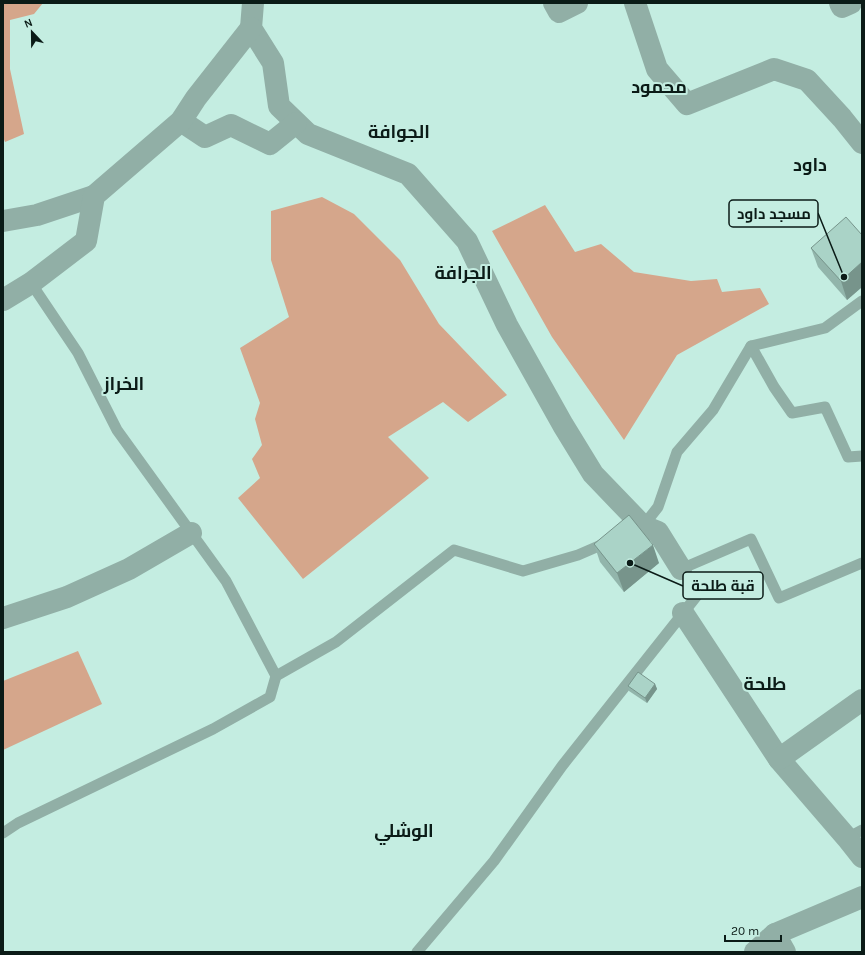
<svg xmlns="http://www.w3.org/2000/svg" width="865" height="955" viewBox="0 0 865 955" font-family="Karla,Cairo,sans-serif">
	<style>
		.green { fill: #d5a68b }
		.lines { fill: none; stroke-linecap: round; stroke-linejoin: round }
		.service { stroke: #91afa6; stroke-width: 11 }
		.minor { stroke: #91afa6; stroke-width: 22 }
		.wall { fill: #92b5ab }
		.shaded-wall { fill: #77948b }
		.building { fill: #aad3c7; stroke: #77948b }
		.labels { text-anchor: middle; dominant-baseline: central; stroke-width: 4; stroke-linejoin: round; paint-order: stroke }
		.district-label { font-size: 18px; font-weight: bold; fill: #0b1b17; stroke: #c4ede1 }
		.leader { fill: none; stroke: #0b1b17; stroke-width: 1.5 }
		.callout-dot { fill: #0b1b17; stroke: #c4ede1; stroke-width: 1.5 }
		.callout { fill: #c4ede1; stroke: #0b1b17; stroke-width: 1.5 }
		.callout-label { font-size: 15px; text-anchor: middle; font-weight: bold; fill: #0b1b17 }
	</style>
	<rect width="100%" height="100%" fill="#c4ede1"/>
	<g class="green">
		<path d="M3,3H43L34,14L10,20V69L24,134L5,142L3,137Z"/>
		<path d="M322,197L354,214L400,260L439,324L507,395L468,422L443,402L388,437L429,478L303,579L238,498L260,478L252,459L262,445L255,419L260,403L240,348L289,317L271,260V211Z"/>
		<path d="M545,205L575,252L601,244L634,272L691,281L717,279L722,292L760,288L769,304L677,355L624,440L552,337L492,231Z"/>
		<path d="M78,651L102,704L3,750V681Z"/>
	</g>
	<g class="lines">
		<g class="service">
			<path d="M31,283L78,353L117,430L226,581L276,676"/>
			<path d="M751,346L774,387L792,413L825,407L848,457L862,456"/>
			<path d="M640,528L643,526L658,507L677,452L713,410L751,346L825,328L862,301"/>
			<path d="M3,833L18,823L213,729L270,697L276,676L336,642L454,550L523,571L578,555L608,542"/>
			<path d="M847,838L862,830"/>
			<path d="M417,952L494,861L562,766L699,593L681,569L751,539L779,598L862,563"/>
		</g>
		<g class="minor">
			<path d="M253,3L251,28L273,63L279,106L308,134L408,174L467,241L507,325L563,425L593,474L643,526L658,532L681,569"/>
			<path d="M554,3L559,12L577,3"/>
			<path d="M635,3L657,69L687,104L774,69L807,80L842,118L862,143"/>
			<path d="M840,3L842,7L851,3"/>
			<path d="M181,121L205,137L231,125L270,144L296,123"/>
			<path d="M3,221L37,215L94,196"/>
			<path d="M3,300L31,283L86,241L94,196L181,121L196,98L251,28"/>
			<path d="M683,613L779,759L847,838L862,857"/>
			<path d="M3,618L67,597L129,569L191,533"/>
			<path d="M779,759L862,700"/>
			<path d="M755,952L775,934"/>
			<path d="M785,952L775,934L862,897"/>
		</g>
	</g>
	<g class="wall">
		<path d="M862,235V287L847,300L818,267L811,248Z"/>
		<path d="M594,544L659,563L624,592L600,562Z"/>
		<path d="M655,684L657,689L647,703L629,691L628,686Z"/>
	</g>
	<g class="shaded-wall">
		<path d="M862,262V287L847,300L841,281Z"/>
		<path d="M653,545L659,563L624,592L617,573Z"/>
		<path d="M655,684L657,689L647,703L645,698Z"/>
	</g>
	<g class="building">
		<path d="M846,217L862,235V262L841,281L811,248Z"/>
		<path d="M629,515L653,545L617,573L594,544Z"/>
		<path d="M638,672L655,684L645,698L628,686Z"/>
	</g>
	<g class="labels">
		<g class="district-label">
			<text x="659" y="87">محمود</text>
			<text x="399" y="132">الجوافة</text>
			<text x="810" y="165">داود</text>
			<text x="463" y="273">الجرافة</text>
			<text x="124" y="384">الخراز</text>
			<text x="765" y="684">طلحة</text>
			<text x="404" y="831">الوشلي</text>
		</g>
	</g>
	<path class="leader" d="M844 277L818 213M630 563L683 586"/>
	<g class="callout-dot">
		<circle cx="844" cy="277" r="4"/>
		<circle cx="630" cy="563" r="4"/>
	</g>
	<g class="callout">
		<rect x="729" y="200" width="89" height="27" rx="4"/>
		<rect x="683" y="572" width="80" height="27" rx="4"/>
	</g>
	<g class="callout-label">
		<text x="774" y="219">مسجد داود</text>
		<text x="723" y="591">قبة طلحة</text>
	</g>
	<rect width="865" height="955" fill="none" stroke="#0b1b17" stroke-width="8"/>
	<g transform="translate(32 32) rotate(338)" stroke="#c4ede1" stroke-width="3" paint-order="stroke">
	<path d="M0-3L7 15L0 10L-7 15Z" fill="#0b1b17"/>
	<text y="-6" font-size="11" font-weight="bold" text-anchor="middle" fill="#0b1b17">N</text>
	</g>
	<path d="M725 935v6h56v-6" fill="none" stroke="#0b1b17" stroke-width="2"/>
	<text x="731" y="935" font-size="12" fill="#0b1b17" stroke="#c4ede1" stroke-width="3" paint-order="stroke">20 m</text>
</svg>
